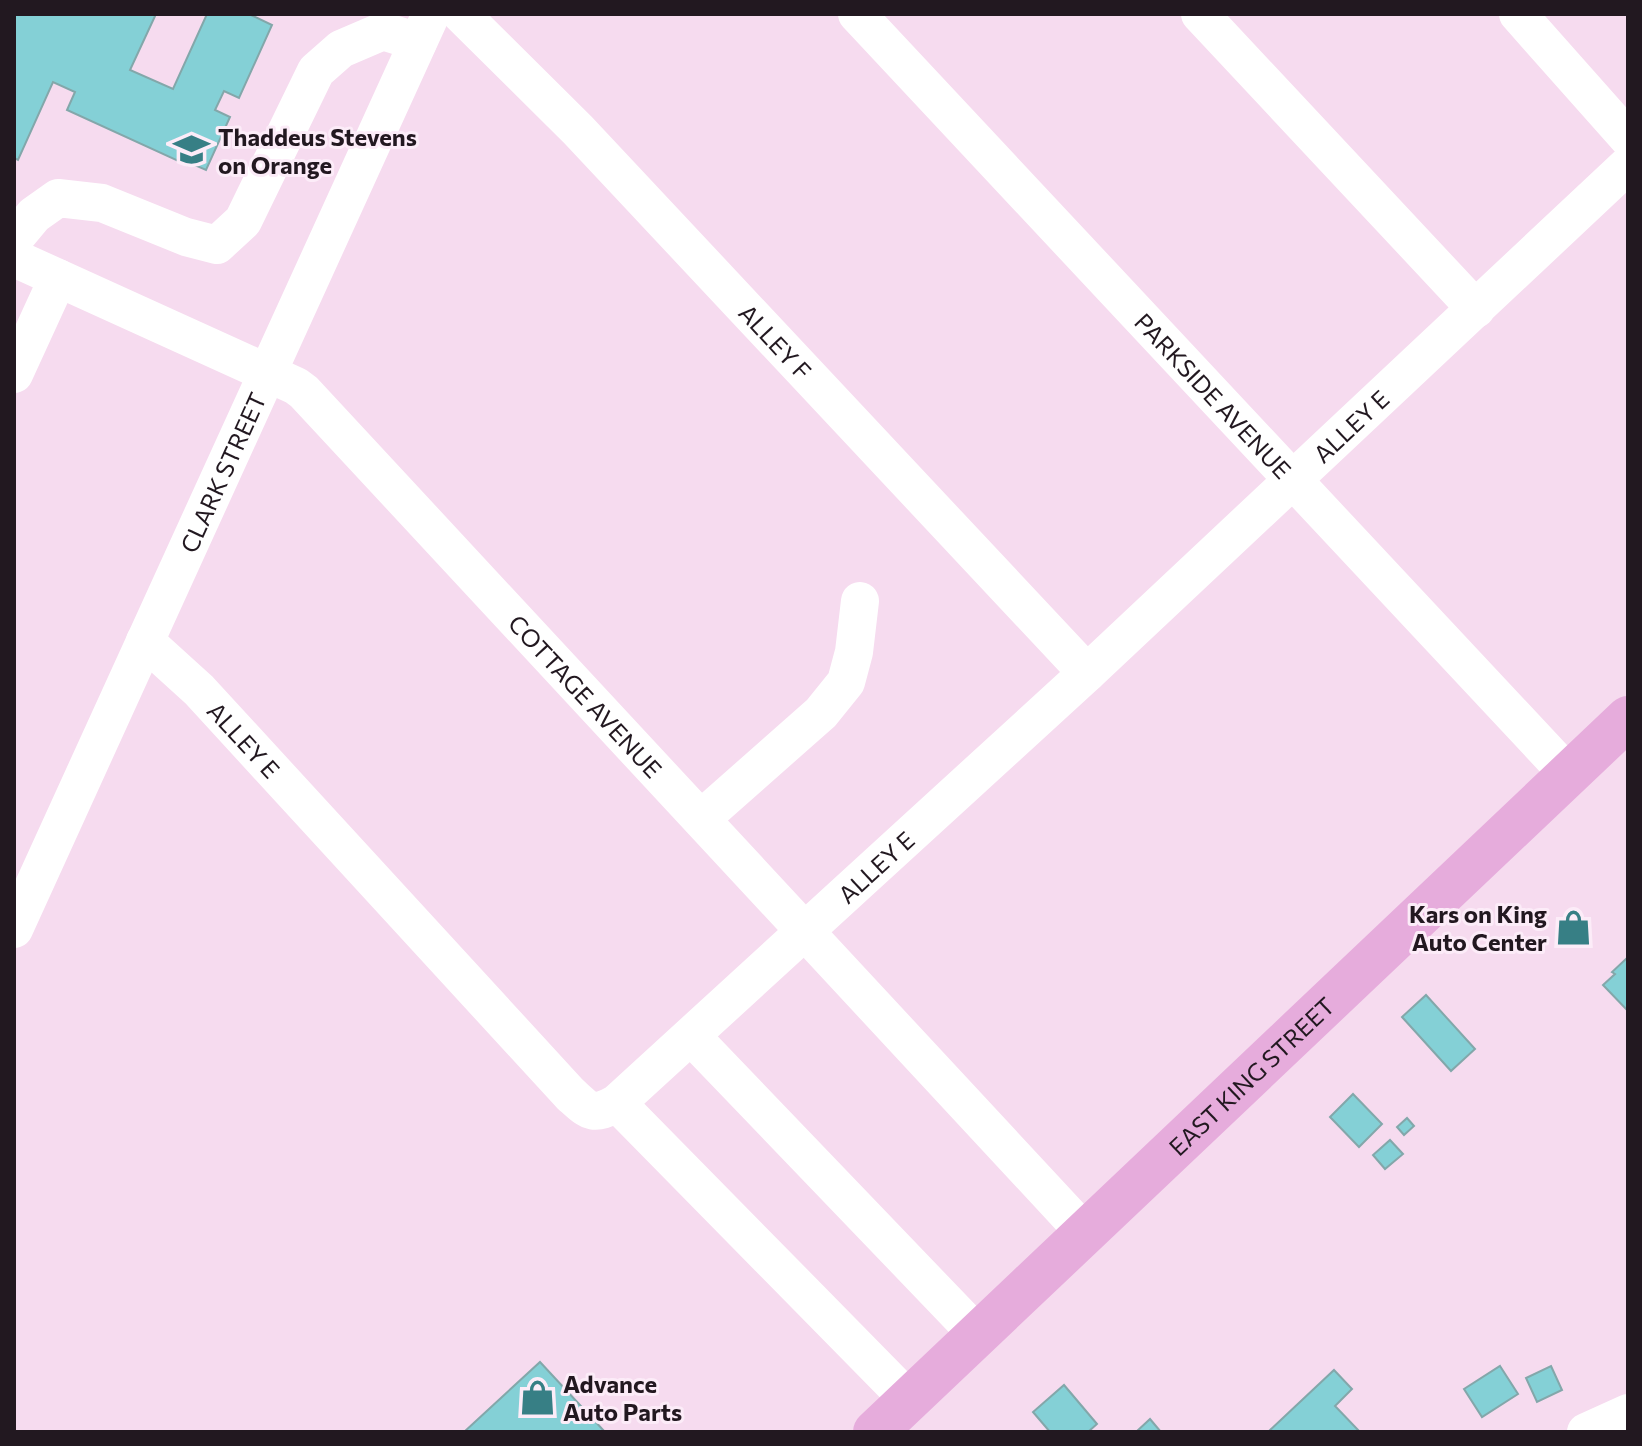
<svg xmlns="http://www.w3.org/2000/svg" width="1642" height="1446" viewBox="0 0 1642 1446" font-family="Commissioner,sans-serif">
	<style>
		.building { fill: #84d0d6; stroke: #83a7aa; stroke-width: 2 }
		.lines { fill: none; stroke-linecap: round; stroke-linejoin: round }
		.minor { stroke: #fff; stroke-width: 38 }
		.major { stroke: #e6acdc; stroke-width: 44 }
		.labels { text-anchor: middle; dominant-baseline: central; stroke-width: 6; stroke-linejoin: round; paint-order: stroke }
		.poi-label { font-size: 24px; font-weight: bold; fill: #221820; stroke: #fcecf8; text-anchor: start }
		.street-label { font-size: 24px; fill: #221820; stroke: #fcecf8 }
	</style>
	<rect width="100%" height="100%" fill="#f6dbef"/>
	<g class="building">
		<path d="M14,14H156L130,70L173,89L207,14H249L272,25L239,98L224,91L215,110L230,117L206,170L188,162L187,165L67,110L75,92L53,82L18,160L14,158Z"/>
		<path d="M1628,957V1011L1603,985L1615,974L1612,972Z"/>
		<path d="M1426,995L1475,1049L1451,1071L1402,1017Z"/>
		<path d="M1353,1094L1382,1124L1359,1147L1330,1117Z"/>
		<path d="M1407,1118L1414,1126L1404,1135L1397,1127Z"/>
		<path d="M1390,1140L1403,1154L1385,1169L1373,1155Z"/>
		<path d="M540,1362L605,1432H464Z"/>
		<path d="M1500,1366L1518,1394L1482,1417L1464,1389Z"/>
		<path d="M1551,1366L1562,1390L1537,1402L1526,1378Z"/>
		<path d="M1334,1370L1352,1389L1335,1406L1360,1432H1268Z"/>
		<path d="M1064,1385L1097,1424L1088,1432H1050L1033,1412Z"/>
		<path d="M1150,1419L1161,1432H1136Z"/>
	</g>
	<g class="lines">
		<g class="minor">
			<path id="s1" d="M461,14L578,130L1087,673"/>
			<path id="s2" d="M857,14L1569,775"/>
			<path d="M1200,14L1476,309"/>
			<path d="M1518,14L1628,138"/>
			<path d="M14,239L34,215L58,198L102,203L186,237L217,245L243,221L316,71L341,49L383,31L418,42"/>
			<path id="s3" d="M14,258L296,386L304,392L1086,1234"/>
			<path d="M14,374L58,278"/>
			<path id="s4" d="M145,641L199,690L570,1094C589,1111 592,1117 617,1103L1087,673L1628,165"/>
			<path d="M701,819L821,713L846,682L854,652L860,601"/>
			<path id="s5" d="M14,929L431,14"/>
			<path d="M691,1036L978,1335"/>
			<path d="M617,1103L909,1400"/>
			<path d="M1586,1432L1628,1413"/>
		</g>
		<path class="major" id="s6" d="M875,1432L1628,718"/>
	</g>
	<defs>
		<symbol id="university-bare" viewBox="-9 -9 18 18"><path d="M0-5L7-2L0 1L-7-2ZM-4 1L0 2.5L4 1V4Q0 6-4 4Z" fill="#377f85" stroke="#fcecf8" stroke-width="2.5" paint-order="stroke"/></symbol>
		<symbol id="shop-bare" viewBox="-9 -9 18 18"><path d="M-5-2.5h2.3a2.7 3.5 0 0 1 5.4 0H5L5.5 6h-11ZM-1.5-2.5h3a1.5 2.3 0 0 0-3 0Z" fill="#377f85" stroke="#fcecf8" stroke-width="2.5" paint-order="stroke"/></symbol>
	</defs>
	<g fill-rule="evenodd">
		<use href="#university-bare" x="166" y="124" width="51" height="51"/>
		<use href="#shop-bare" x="1548" y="902" width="51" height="51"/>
		<use href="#shop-bare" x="512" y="1372" width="51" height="51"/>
	</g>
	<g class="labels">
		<g class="poi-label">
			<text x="218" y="136">Thaddeus Stevens<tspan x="218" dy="28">on Orange</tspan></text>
			<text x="1547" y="913" text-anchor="end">Kars on King<tspan x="1547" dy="28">Auto Center</tspan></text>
			<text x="563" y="1383">Advance<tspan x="563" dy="28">Auto Parts</tspan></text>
		</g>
		<g class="street-label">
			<text stroke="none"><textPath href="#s1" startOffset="454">ALLEY F</textPath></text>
			<text stroke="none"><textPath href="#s2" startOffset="522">PARKSIDE AVENUE</textPath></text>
			<text stroke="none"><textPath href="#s4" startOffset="1674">ALLEY E</textPath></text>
			<text stroke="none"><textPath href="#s5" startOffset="502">CLARK STREET</textPath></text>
			<text stroke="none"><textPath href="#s3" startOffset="734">COTTAGE AVENUE</textPath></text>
			<text stroke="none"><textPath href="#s4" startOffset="140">ALLEY E</textPath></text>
			<text stroke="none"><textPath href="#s4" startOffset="1026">ALLEY E</textPath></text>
			<text stroke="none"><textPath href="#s6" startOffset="518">EAST KING STREET</textPath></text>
		</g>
	</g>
	<rect width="1642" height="1446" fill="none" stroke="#221820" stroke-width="32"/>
</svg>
